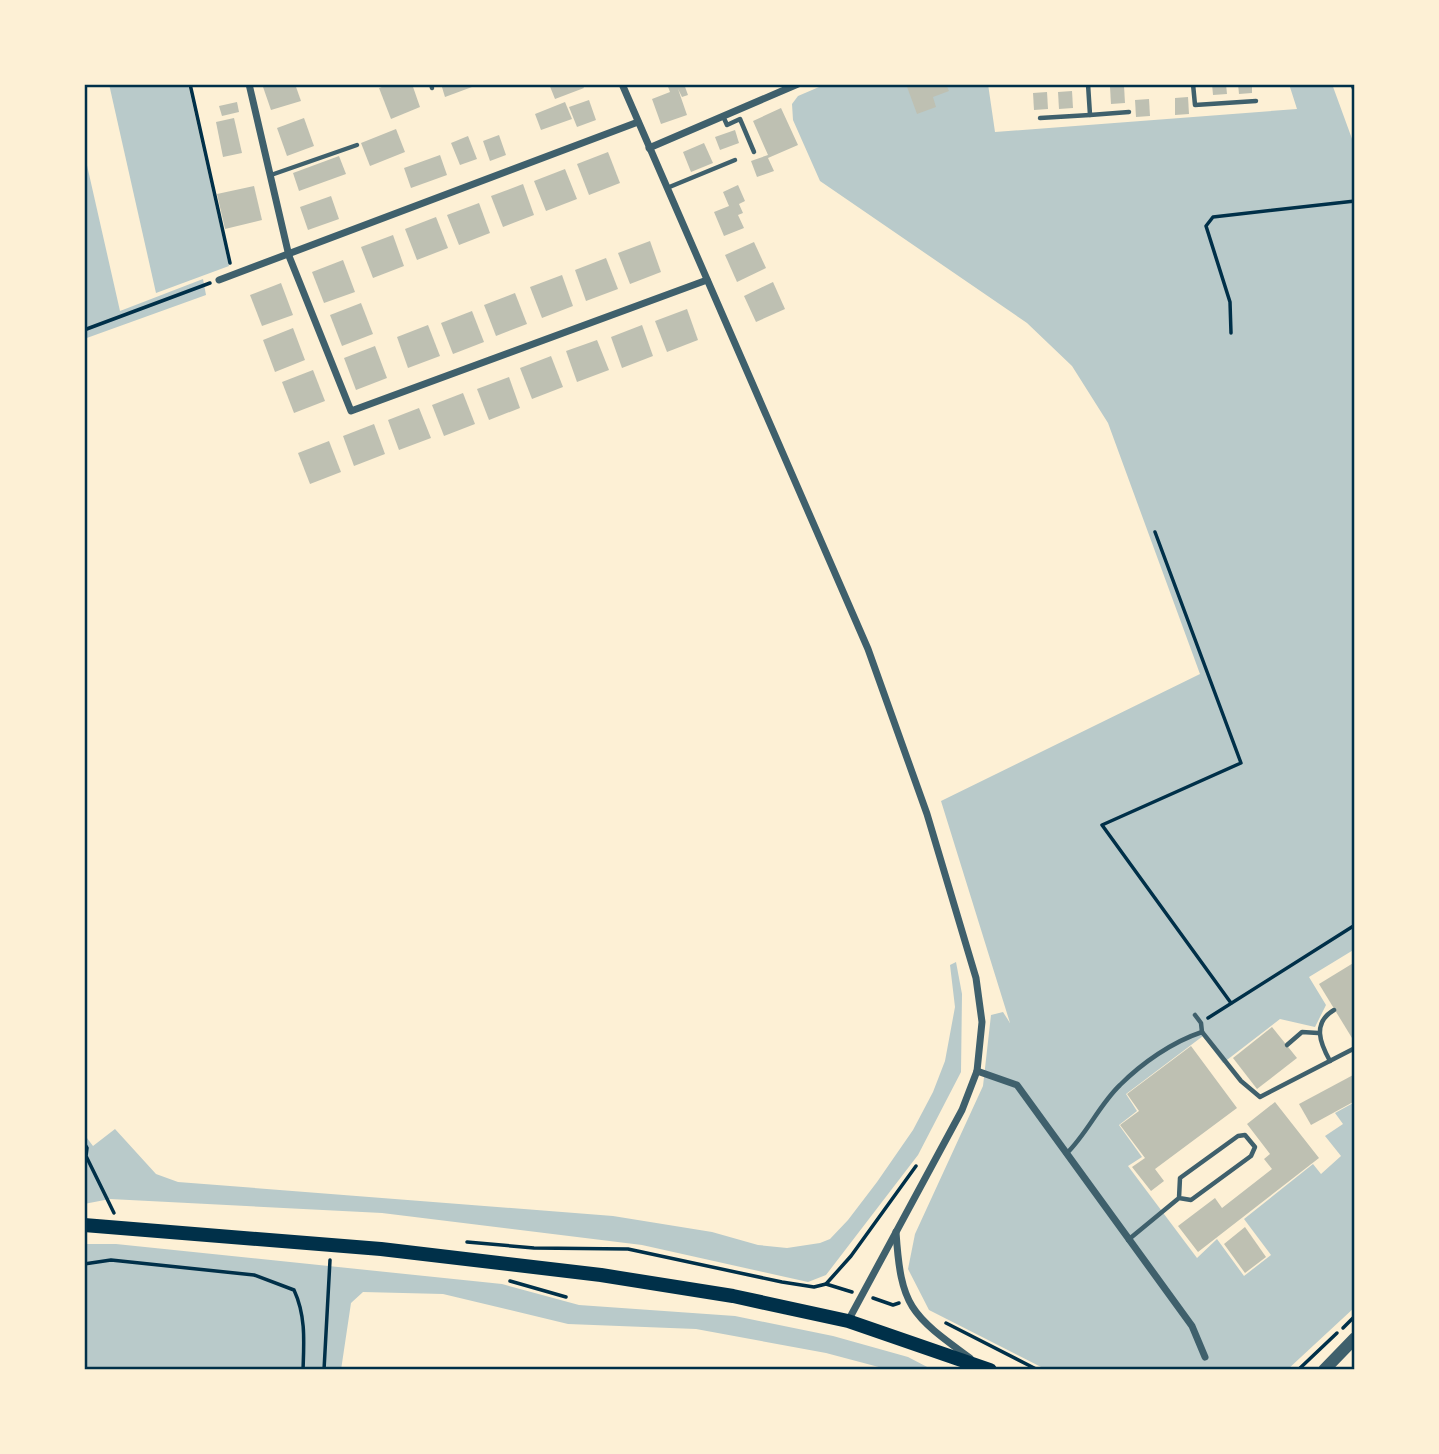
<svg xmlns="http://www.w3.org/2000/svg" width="1439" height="1454" viewBox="0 0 1439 1454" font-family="Raleway,sans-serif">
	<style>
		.green { fill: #b9caca }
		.building { fill: #bec0b2 }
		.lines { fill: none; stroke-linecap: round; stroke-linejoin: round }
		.path { stroke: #003049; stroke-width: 3.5 }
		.service { stroke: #3f606c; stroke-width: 4.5 }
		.minor { stroke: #3f606c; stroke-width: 7 }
		.tertiary { stroke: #3f606c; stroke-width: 12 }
		.primary { stroke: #003049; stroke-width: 14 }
		.neatline { fill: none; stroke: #003049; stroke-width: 2.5 }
	</style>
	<rect width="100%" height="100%" fill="#fdf0d5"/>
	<g class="green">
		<path d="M109,84H188L229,266L156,293Z"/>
		<path d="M826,84H988L995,132L1297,109L1289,84H1332L1355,147V949L1309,977L1326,1005L1315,1027L1280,1019L1223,1063L1203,1036L1126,1094L1137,1111L1119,1125L1142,1157L1128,1166L1197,1258L1217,1239L1244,1276L1271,1255L1244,1219L1313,1164L1321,1174L1341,1156L1325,1136L1343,1124L1335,1113L1355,1102V1307L1287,1370H1047L929,1310L908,1269L915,1234L983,1086L991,1015L1003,1012L1010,1023L941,801L1200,674L1108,423L1072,366L1027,323L820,181L793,120L792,104L798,96Z"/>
		<path d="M84,152L120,311L203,279L206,295L84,339Z"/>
		<path d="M956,962L962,994L961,1072L918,1155L826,1275L808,1282L642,1245L382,1213L110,1199L84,1204V1134L93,1146L115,1129L156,1174L178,1182L613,1216L712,1232L758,1245L787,1248L820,1243L830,1239L848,1220L877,1182L913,1130L933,1092L945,1061L955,1007L950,965Z"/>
		<path d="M84,1244H116L502,1284L579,1305L735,1316L833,1336L908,1357L933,1370H890L826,1353L696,1329L568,1324L443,1294L363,1292L351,1303L341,1370H84Z"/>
	</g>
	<g class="building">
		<path d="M262,84H295L301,101L271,110Z"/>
		<path d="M390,84H412L420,107L391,119L379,88Z"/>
		<path d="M441,84H471L472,87L445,97Z"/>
		<path d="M549,84H582L584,88L555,99Z"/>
		<path d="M667,84H684L688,95L682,97L678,89L687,115L661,124L652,99L670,92Z"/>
		<path d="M906,84H946L949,91L933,97L936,107L917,114Z"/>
		<path d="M1212,84H1226L1227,94L1213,95Z"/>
		<path d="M1238,84H1252V93L1239,94Z"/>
		<path d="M1124,86L1125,103L1111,104L1110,87Z"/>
		<path d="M1072,91L1073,108L1059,109L1058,92Z"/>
		<path d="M1047,92L1048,109L1034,110L1033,93Z"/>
		<path d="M1188,97L1189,114L1175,115V98Z"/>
		<path d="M1149,99L1150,116L1136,117L1135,100Z"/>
		<path d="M589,100L596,120L577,127L569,107Z"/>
		<path d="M237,102L239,112L222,116L219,106Z"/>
		<path d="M565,102L572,119L541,130L535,114Z"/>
		<path d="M781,108L798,145L768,158L774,171L757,177L751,161L768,155L753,121Z"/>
		<path d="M234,118L242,153L223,157L216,122Z"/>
		<path d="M304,118L314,146L287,156L277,128Z"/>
		<path d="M396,129L405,152L370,166L361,143Z"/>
		<path d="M735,130L739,143L720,150L715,137Z"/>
		<path d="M499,135L506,155L490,161L483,141Z"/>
		<path d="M468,136L477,159L460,165L451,143Z"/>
		<path d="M704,143L713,163L691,172L683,152Z"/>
		<path d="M608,152L620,183L589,195L577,164Z"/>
		<path d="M440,155L447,175L411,188L404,168Z"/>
		<path d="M339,156L346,174L299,191L293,173Z"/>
		<path d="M565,169L577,199L546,211L534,181Z"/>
		<path d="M523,184L534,215L503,227L491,196Z"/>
		<path d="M738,185L745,201L739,204L743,213L738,215L744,228L724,236L714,212L729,206L723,192Z"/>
		<path d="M254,186L262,220L225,229L217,194Z"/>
		<path d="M331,196L339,219L308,230L300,207Z"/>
		<path d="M479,203L490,233L459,245L447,215Z"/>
		<path d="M436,217L448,248L417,260L405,229Z"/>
		<path d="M393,235L404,266L373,278L361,247Z"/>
		<path d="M650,241L661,272L630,284L618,253Z"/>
		<path d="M754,242L766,268L737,282L725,255Z"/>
		<path d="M606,258L618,289L586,301L575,270Z"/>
		<path d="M343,260L355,292L324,303L312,272Z"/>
		<path d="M562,275L573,306L542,318L530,287Z"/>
		<path d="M773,282L785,309L756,322L744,296Z"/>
		<path d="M281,283L293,315L262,326L250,295Z"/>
		<path d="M515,293L527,324L496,336L484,305Z"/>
		<path d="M361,303L373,334L342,346L330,315Z"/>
		<path d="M687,309L698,340L667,352L655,321Z"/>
		<path d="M472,311L484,342L453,354L441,323Z"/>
		<path d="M428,325L440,356L408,368L397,337Z"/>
		<path d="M642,325L653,356L622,368L611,337Z"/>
		<path d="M293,328L305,360L275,372L263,340Z"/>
		<path d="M597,340L609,370L577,382L566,351Z"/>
		<path d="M375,346L387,378L356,390L344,358Z"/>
		<path d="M551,356L563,387L532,399L520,368Z"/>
		<path d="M313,370L325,401L294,413L282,382Z"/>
		<path d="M509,377L520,408L489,420L477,389Z"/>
		<path d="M463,393L475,424L444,436L432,405Z"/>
		<path d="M419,408L431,438L399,450L388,420Z"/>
		<path d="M374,424L385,454L354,466L343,436Z"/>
		<path d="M329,441L341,472L310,484L298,453Z"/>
		<path d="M1355,962V1036L1352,1038L1319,984Z"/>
		<path d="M1272,1027L1297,1058L1257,1089L1233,1058Z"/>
		<path d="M1191,1046L1237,1108L1155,1169L1164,1181L1151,1191L1132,1167L1145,1158L1120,1125L1139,1111L1127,1094Z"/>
		<path d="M1355,1074V1101L1311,1125L1299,1104Z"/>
		<path d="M1275,1102L1319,1158L1198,1252L1178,1226L1215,1198L1222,1208L1272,1169L1264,1159L1270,1154L1247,1124Z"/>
		<path d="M1245,1227L1266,1257L1245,1273L1224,1244Z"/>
	</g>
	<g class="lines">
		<g class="path">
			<path d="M190,84L230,263"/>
			<path d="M1352,84L1355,93"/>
			<path d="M84,330L210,283"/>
			<path d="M1231,333L1230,302L1206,226L1213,217L1355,201"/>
			<path d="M1155,532L1241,763L1102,825L1231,1003"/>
			<path d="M1208,1018L1355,925"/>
			<path d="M84,1143L87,1148L86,1156L114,1213"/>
			<path d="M467,1242L534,1248L628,1249L782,1282L814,1287L826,1284L852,1292"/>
			<path d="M84,1264L111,1260L254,1275L294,1290C306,1316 304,1342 303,1370"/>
			<path d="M510,1281L566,1297"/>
			<path d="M826,1284L851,1256L916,1166"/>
			<path d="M873,1298L893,1305L899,1303"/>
			<path d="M946,1323L1038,1370"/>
			<path d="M1343,1328L1355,1316"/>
			<path d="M324,1370L330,1260"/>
			<path d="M1298,1370L1337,1333"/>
		</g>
		<g class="service">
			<path d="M431,84L432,88"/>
			<path d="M1088,84L1090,115L1129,112"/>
			<path d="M1193,84L1195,105L1256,101"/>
			<path d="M723,116L727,125L740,119L754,152"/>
			<path d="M1040,118L1090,115"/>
			<path d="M271,175L357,145"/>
			<path d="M667,188L735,160"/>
			<path d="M1195,1015L1201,1023L1202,1032"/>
			<path d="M1287,1045L1302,1032L1318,1033"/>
			<path d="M1330,1061C1320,1043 1312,1023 1334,1010"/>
			<path d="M1066,1154C1087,1134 1099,1105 1120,1085C1142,1063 1172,1042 1202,1032L1241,1081L1260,1097L1355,1048"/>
			<path d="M1128,1240L1179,1198L1180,1178L1238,1136L1245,1135L1255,1147L1251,1156L1191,1200L1179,1198"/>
		</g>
		<g class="minor">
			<path d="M249,84L289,256L351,411L707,280"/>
			<path d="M622,84L868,649L927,814L976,978L982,1022L977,1071L962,1110L848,1321"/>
			<path d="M649,148L798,84"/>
			<path d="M219,280L638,122"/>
			<path d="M977,1071L1017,1085L1192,1326L1205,1357"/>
			<path d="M896,1232C901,1307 910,1314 970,1358"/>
		</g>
		<path class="tertiary" d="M1324,1370L1355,1338"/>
		<path class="primary" d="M84,1225L381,1249L601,1275L733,1296L848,1321L990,1370"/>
	</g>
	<rect width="1439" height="1454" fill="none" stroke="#fdf0d5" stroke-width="172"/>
	<rect x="86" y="86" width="1267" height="1282" class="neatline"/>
</svg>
